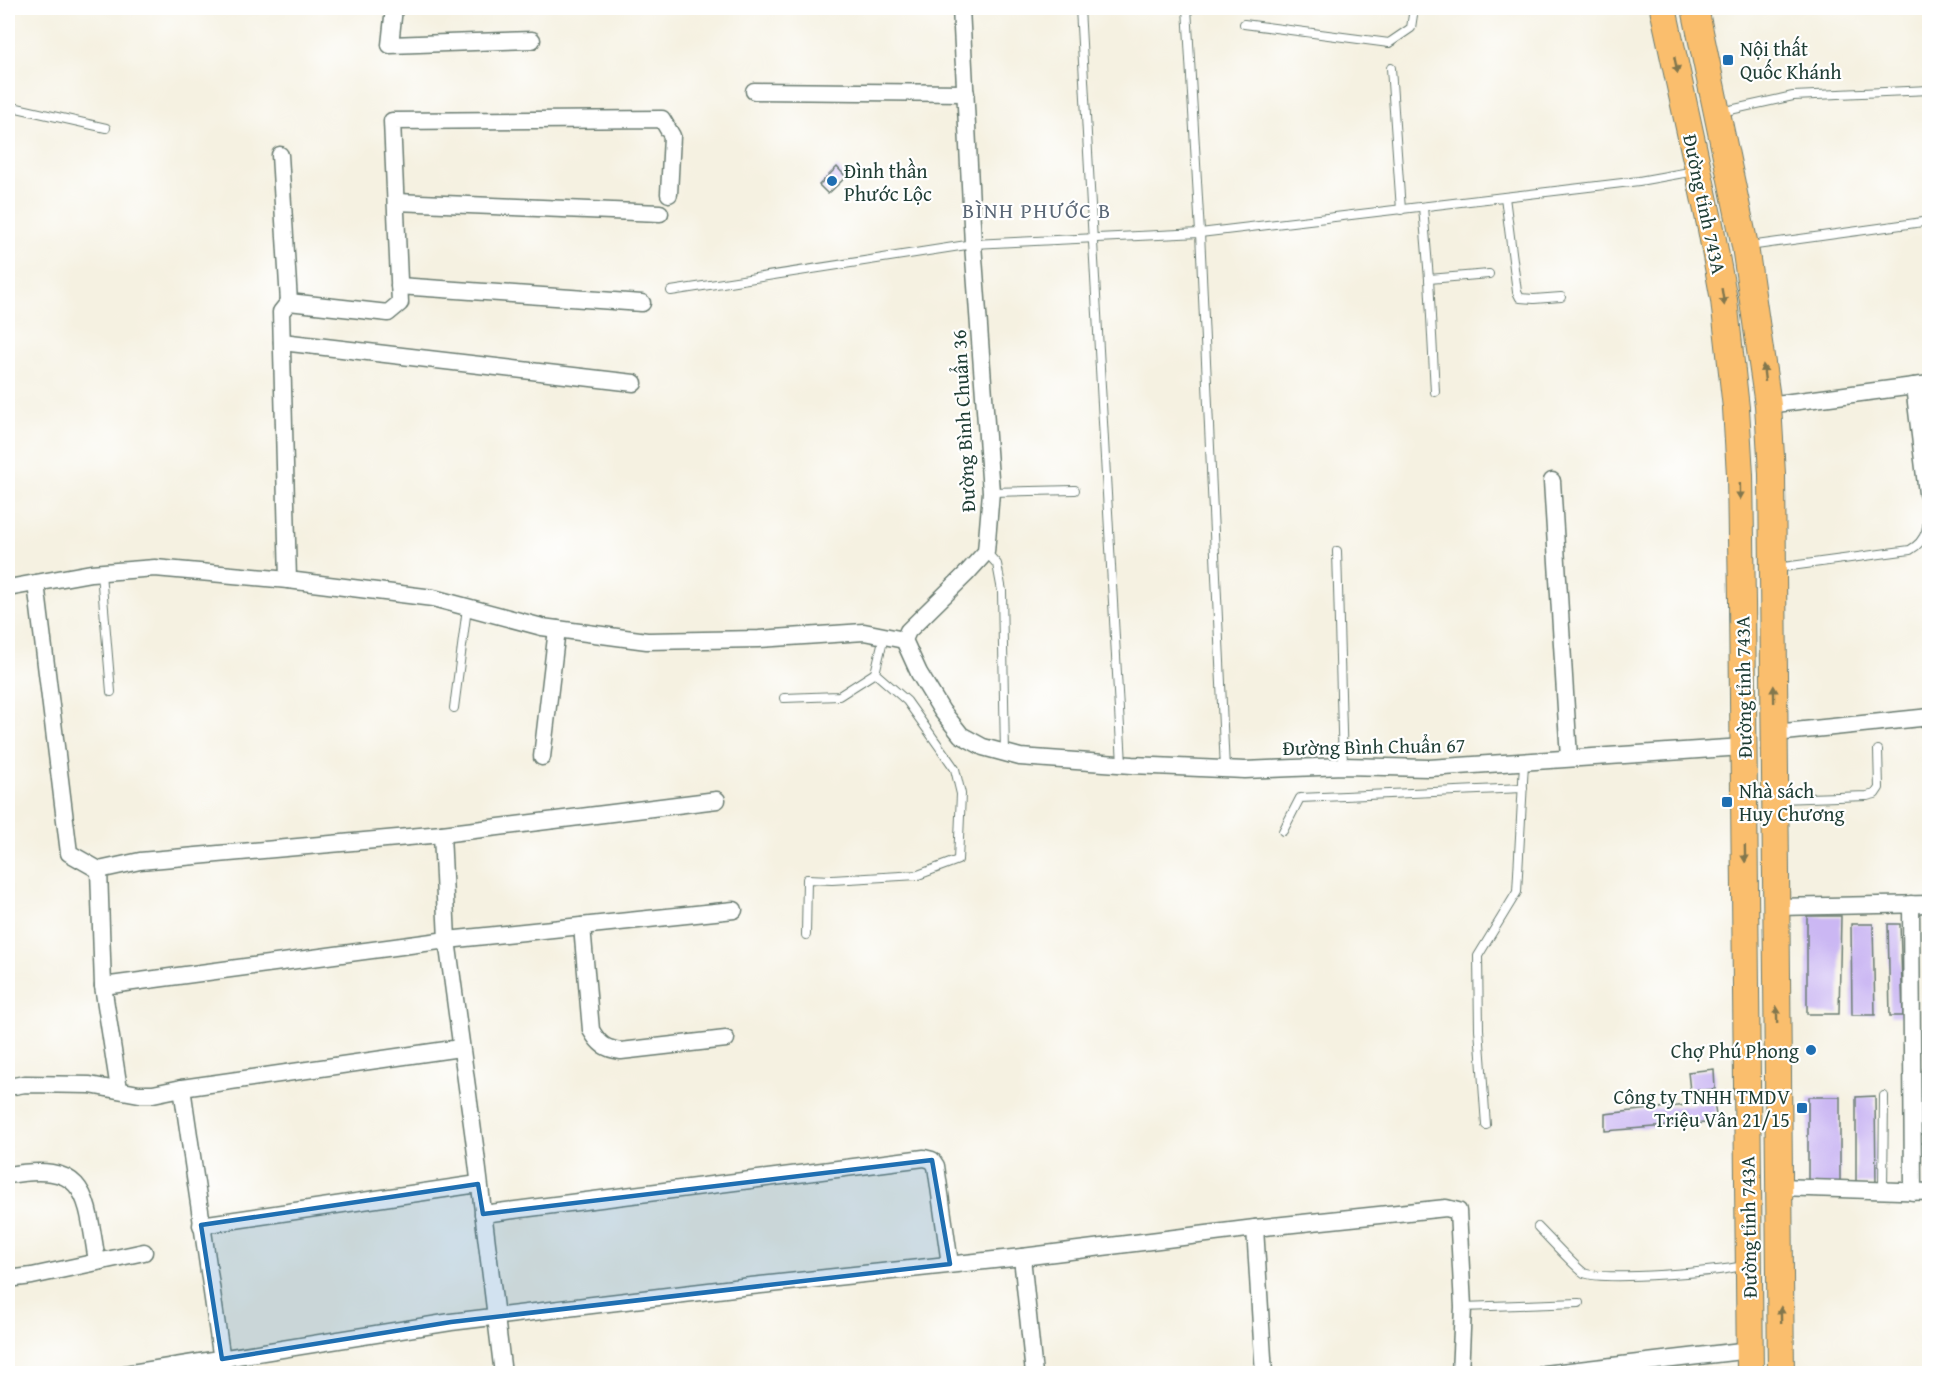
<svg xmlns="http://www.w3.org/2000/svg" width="1937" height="1381" viewBox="0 0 1937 1381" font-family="'Gentium Book Plus',serif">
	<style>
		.building { fill: #cbb7f3 }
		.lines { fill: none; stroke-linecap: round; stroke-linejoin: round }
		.lane-casing { stroke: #6a7c71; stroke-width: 10 }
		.street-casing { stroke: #6a7c71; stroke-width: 19 }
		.primary-casing { stroke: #6a7c71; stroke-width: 28 }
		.lane { stroke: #fff; stroke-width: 8 }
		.street { stroke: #fff; stroke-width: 16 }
		.primary { stroke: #fabe6d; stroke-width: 26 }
		.oneway { fill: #82774e }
		.marked { fill: #1f6fb2; fill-opacity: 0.2; stroke: #1f6fb2; stroke-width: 4.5; stroke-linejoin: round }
		.poi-dot { fill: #1f6fb2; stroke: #fff; stroke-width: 2 }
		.labels { text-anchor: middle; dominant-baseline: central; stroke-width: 4.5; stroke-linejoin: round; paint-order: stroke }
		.poi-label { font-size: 20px; fill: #1f3d34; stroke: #fff; text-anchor: start }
		.street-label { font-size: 20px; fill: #1f3d34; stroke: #fff }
		.neighbourhood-label { font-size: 21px; letter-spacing: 1.5px; fill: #5b6877; stroke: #fff }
	</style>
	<rect width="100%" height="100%" fill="#fff"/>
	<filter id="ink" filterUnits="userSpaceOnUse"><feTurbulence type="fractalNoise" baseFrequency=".0167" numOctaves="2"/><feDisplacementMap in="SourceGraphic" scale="12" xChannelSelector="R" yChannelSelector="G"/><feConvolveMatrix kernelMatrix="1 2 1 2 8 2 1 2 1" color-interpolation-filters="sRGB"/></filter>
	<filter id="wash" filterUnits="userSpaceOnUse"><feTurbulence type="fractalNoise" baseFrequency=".008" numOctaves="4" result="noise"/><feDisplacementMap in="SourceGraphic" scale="24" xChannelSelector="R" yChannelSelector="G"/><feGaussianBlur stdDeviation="1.35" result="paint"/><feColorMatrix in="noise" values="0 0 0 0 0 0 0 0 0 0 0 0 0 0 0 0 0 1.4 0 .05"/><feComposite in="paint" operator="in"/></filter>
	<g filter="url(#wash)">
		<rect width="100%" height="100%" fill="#f5f1e1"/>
		<g id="blocks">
			<g class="building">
				<path d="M837,167L846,177L828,194L819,185Z"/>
				<path d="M1807,916H1841L1839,1014H1807Z"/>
				<path d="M1851,924H1873L1875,1015H1852Z"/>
				<path d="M1888,924H1900L1903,1016H1890Z"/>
				<path d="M1714,1069L1715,1089L1690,1091L1688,1072Z"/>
				<path d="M1875,1096L1876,1184H1856V1097Z"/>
				<rect x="1808" y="1097" width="32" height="89"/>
				<path d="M1714,1102L1717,1122L1605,1131V1114Z"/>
			</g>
		</g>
	</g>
	<g filter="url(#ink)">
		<use href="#blocks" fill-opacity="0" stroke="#6a7c71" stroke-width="1.5"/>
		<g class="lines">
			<defs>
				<g id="lane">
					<path d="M1080,8L1122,764"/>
					<path d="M1187,8L1200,233L1225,769"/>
					<path d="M1244,24L1389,43L1411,28L1414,8"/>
					<path d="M1391,68L1401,210"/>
					<path d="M8,106L106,128"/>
					<path d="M1721,112L1793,96L1930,90"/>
					<path d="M1505,197L1517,292L1520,298L1534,299L1561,297"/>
					<path d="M1423,207L1429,279L1489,274"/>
					<path d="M1749,246L1930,221"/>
					<path d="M1429,279L1435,392"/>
					<path d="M671,291L973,244L1200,233L1639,181L1695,171"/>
					<path d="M991,492L1075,490"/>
					<path d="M1337,551L1343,766"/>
					<path d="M986,552L997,564L1002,591L1005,754"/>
					<path d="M1776,568L1910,550C1930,539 1928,522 1928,501"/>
					<path d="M101,573L111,692"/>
					<path d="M784,698L839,696L875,673"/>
					<path d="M454,708L467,608"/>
					<path d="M1779,799L1867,796L1875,794L1879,788L1878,750"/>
					<path d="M1283,831L1300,798L1523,788"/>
					<path d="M806,935L807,879L832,880L918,875L958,860L961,794L955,769L907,701L875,673L884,636"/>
					<path d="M1486,1125L1479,1029L1478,956L1517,892L1524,763"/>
					<path d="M1883,1191L1884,1096"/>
					<path d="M1538,1227C1547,1236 1576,1268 1584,1273C1602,1281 1724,1272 1746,1265"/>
					<path d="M1463,1307L1579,1303"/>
				</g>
				<g id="street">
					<path d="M394,8L390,45L532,40"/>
					<path d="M961,8L973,244L991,492L986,552L966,574L908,631L904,640L919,673L942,711L961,735L983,747L1020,757L1132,765L1245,770L1343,766L1429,768L1743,747"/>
					<path d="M754,91L966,93"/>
					<path d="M280,155L289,302"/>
					<path d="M396,202L660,213"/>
					<path d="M399,286L642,303"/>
					<path d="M282,342L634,383"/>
					<path d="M1914,386L1930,384"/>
					<path d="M1768,405L1914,386L1927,493L1930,501"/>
					<path d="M1552,481L1569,758"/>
					<path d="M288,580L281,312L289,302L388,313L400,303L392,121L662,119L672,136L669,194"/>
					<path d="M36,583L69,853L99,870"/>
					<path d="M8,588L91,573L155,568L288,580L433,598L542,627L647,641L759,639L864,632L904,640"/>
					<path d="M1775,733L1930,717"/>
					<path d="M542,757L557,629"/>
					<path d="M442,834L717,800"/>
					<path d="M1911,904L1913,1192"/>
					<path d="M1776,907L1930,904"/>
					<path d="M582,926L591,1030C599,1044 605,1049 621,1051L726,1039"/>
					<path d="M103,986L447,940L734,910"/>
					<path d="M8,1087L25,1084L90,1085L139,1094H153L182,1088L224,1374"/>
					<path d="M182,1088L460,1048"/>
					<path d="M119,1089L103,986L99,870L140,861L442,834L447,940L475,1146L503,1374"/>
					<path d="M8,1175C89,1161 86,1196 97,1261"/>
					<path d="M1779,1187L1930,1192"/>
					<path d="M483,1214L924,1158L932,1160L936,1166L950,1264"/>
					<path d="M201,1225L478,1184"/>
					<path d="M1255,1228L1264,1374"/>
					<path d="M1022,1257L1034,1374"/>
					<path d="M8,1279L32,1276L144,1252"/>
					<path d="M125,1374L451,1322L742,1287L1022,1257L1255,1228L1446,1208L1458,1211L1463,1307L1460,1374"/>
					<path d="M1544,1374L1750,1350"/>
				</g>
				<g id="primary">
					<path d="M1663,8L1711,229L1724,300L1736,408L1740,475L1742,602L1750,1374"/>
					<path d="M1695,8L1745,246L1768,405L1772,474L1781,1374"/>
				</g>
			</defs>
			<use href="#lane" class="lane-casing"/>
			<use href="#street" class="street-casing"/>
			<use href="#primary" class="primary-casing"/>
			<use href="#lane" class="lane"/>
			<use href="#street" class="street"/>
			<use href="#primary" class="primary"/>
		</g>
		<defs><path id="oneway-solid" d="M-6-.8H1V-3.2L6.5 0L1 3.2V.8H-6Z" transform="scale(1.5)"/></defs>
		<g class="oneway">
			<use href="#oneway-solid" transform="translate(1676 65) rotate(78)"/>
			<use href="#oneway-solid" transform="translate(1723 297) rotate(81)"/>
			<use href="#oneway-solid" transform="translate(1764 373) rotate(-97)"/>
			<use href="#oneway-solid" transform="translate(1740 491) rotate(89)"/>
			<use href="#oneway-solid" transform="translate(1774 694) rotate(-91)"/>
			<use href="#oneway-solid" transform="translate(1745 854) rotate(89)"/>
			<use href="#oneway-solid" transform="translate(1777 1015) rotate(-91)"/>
			<use href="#oneway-solid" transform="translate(1781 1315) rotate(-91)"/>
		</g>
	</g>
	<path class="marked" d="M932,1160L950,1264L451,1322L222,1359L201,1225L478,1184L483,1214Z"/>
	<g class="poi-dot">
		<rect x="1722" y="54" width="12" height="12" rx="3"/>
		<circle cx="832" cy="181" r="6"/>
		<rect x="1721" y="796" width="12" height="12" rx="3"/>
		<circle cx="1811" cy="1050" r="6"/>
		<rect x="1796" y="1102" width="12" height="12" rx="3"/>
	</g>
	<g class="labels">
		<g class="poi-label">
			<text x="1740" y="48">Nội thất<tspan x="1740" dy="23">Quốc Khánh</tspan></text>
			<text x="844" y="170">Đình thần<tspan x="844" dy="23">Phước Lộc</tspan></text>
			<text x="1739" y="790">Nhà sách<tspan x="1739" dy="23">Huy Chương</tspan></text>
			<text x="1799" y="1050" text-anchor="end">Chợ Phú Phong</text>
			<text x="1790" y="1096" text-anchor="end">Công ty TNHH TMDV<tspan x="1790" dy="23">Triệu Vân 21/15</tspan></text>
		</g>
		<g class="street-label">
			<text transform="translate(1705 204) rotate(78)">Đường tỉnh 743A</text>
			<text transform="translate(963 421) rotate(-93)">Đường Bình Chuẩn 36</text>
			<text transform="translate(1743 687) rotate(-91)">Đường tỉnh 743A</text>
			<text transform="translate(1374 746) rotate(-1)">Đường Bình Chuẩn 67</text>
			<text transform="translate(1748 1227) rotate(-91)">Đường tỉnh 743A</text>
		</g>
		<g class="neighbourhood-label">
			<text x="1037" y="210">BÌNH PHƯỚC B</text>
		</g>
	</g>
	<rect width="1937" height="1381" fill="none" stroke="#fff" stroke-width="30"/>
</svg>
